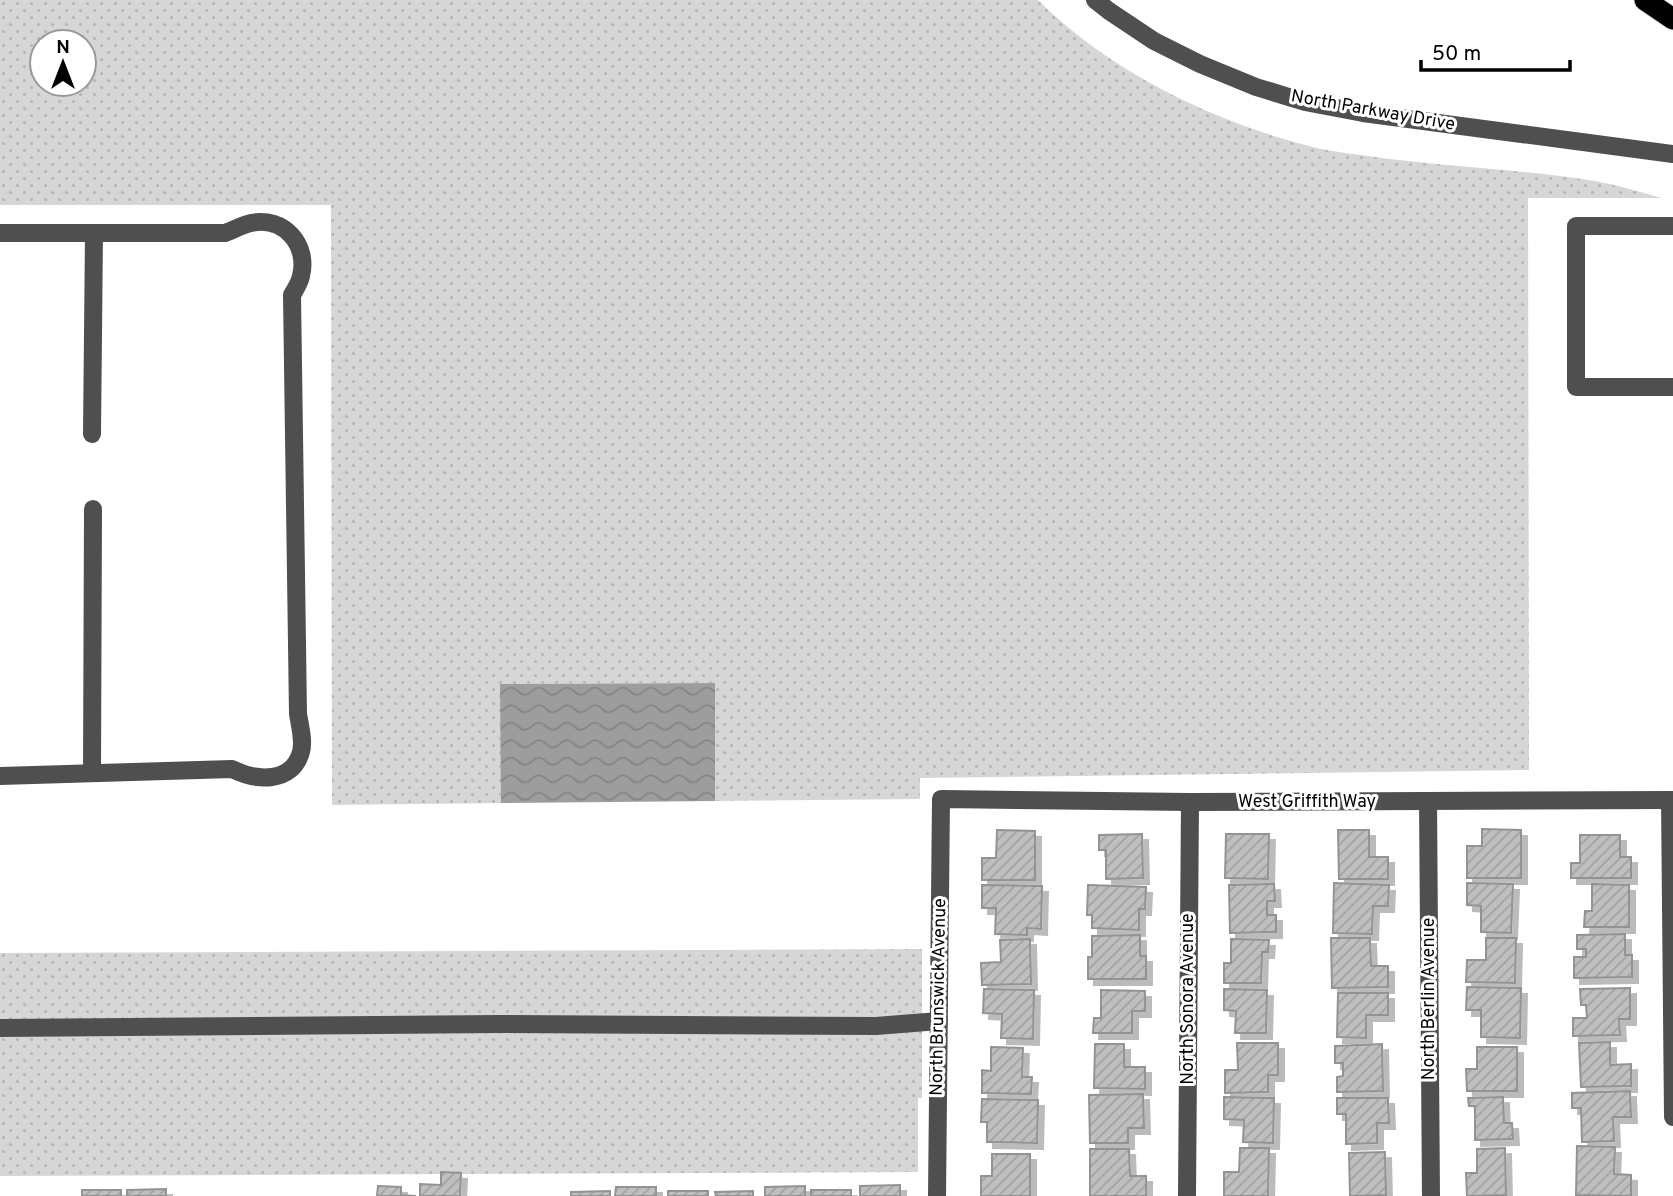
<svg xmlns="http://www.w3.org/2000/svg" width="1673" height="1196" viewBox="0 0 1673 1196" font-family="Overpass,sans-serif">
	<style>
		.grass { fill: url(#grass-dots); fill-rule: evenodd }
		.water { fill: url(#water-waves) }
		.building { fill: url(#building-hatch); stroke: #939393; stroke-width: 2; filter: url(#shadow) }
		.lines { fill: none; stroke-linecap: round; stroke-linejoin: round }
		.highway-casing { stroke: #dbdbdb; stroke-width: 23 }
		.minor { stroke: #4f4f4f; stroke-width: 18 }
		.highway { stroke: #000; stroke-width: 21 }
		.labels { text-anchor: middle; dominant-baseline: central; stroke-width: 6; stroke-linejoin: round; paint-order: stroke }
		.street-label { font-size: 18px; fill: #000; stroke: #fff }
	</style>
	<defs>
		<pattern id="grass-dots" width="8" height="8" patternUnits="userSpaceOnUse" patternTransform="scale(1.75)"><rect width="8" height="8" fill="#d6d6d6"/><path d="M2 2h.1M6 6h.1" fill="none" stroke="#b6b6b6" stroke-width="1.8" stroke-linecap="round"/></pattern>
		<pattern id="water-waves" width="16" height="10" patternUnits="userSpaceOnUse" patternTransform="scale(1.75)"><rect width="16" height="10" fill="#9d9d9d"/><path d="M0 5q4-4 8 0t8 0" fill="none" stroke="#858585"/></pattern>
		<pattern id="building-hatch" width="6" height="6" patternUnits="userSpaceOnUse" patternTransform="scale(1.75)"><rect width="6" height="6" fill="#bfbfbf"/><path d="M-1 1l2-2M0 6l6-6M5 7l2-2" fill="none" stroke="#a2a2a2"/></pattern>
		<filter id="shadow"><feDropShadow dx="6" dy="6" stdDeviation="0" flood-color="#0004"/></filter>
	</defs>
	<rect width="100%" height="100%" fill="#fff"/>
	<g class="grass">
		<path d="M0,0H1038C1112,74 1220,125 1321,149C1337,152 1353,154 1368,156C1444,167 1520,169 1595,181C1617,185 1640,192 1662,198H1528L1529,770L920,778V799L715,801L714,683L501,684V803L332,805L331,205H0ZM42,42H84V84H42Z"/>
		<path d="M922,949V1098H918V1172L0,1176V953Z"/>
	</g>
	<path class="water" d="M715,683V801L501,803L500,684Z"/>
	<g class="building">
		<path d="M1482,829L1521,830V878H1467V846H1482Z"/>
		<path d="M997,830L1035,831V880H982V858H996Z"/>
		<path d="M1338,830H1369V857H1388V879H1339Z"/>
		<path d="M1142,834L1143,878L1106,879V850H1099V835Z"/>
		<path d="M1226,834H1269L1268,879L1225,878Z"/>
		<path d="M1580,835H1620V857H1631V878H1571V863H1580Z"/>
		<path d="M1334,883L1389,885L1388,906H1373L1372,934L1333,933Z"/>
		<path d="M1467,883L1513,884L1511,933L1481,932V906L1467,905Z"/>
		<path d="M1274,884L1275,901H1267V915H1276V932L1230,933L1229,885Z"/>
		<path d="M1592,884L1629,885V927H1584L1585,911H1592Z"/>
		<path d="M982,885L1042,886L1041,929L1027,928V935L995,934L996,908H982Z"/>
		<path d="M1088,885L1146,887L1145,909H1139V930L1092,928V915H1087Z"/>
		<path d="M1625,934V955H1632V977L1574,978V957H1586V949H1577V935Z"/>
		<path d="M1140,935V956H1146V979H1088V957H1092V936Z"/>
		<path d="M1331,938H1370L1371,966H1388V987L1332,988Z"/>
		<path d="M1486,938H1516L1515,983L1466,982L1467,960H1486Z"/>
		<path d="M1030,939L1031,984L982,985L981,963L1001,962L1000,940Z"/>
		<path d="M1231,939L1269,940L1268,952H1262L1261,983H1224V963H1231Z"/>
		<path d="M1467,987L1521,988L1520,1038L1481,1037V1010H1466Z"/>
		<path d="M1630,988V1019H1619L1620,1035L1573,1036V1018H1587L1586,1005H1581L1580,989Z"/>
		<path d="M984,989L1034,990L1033,1039L1001,1038L1002,1014L983,1013Z"/>
		<path d="M1224,989L1267,990L1266,1033H1235L1236,1011L1224,1010Z"/>
		<path d="M1101,990L1145,991V1011H1132V1033H1093L1094,1018H1101Z"/>
		<path d="M1338,993H1388V1015H1366V1038L1337,1037Z"/>
		<path d="M1610,1042V1065L1631,1064V1086L1581,1087L1579,1043Z"/>
		<path d="M1237,1043H1278V1075H1268V1092L1225,1093V1070H1238Z"/>
		<path d="M1095,1044H1124V1067H1145V1089L1094,1088Z"/>
		<path d="M1382,1044L1383,1091L1337,1092V1077L1343,1076V1063H1335V1046Z"/>
		<path d="M991,1047L1023,1048L1022,1077H1032L1031,1094L982,1093V1070L991,1071Z"/>
		<path d="M1477,1047H1517V1091H1467L1466,1069H1477Z"/>
		<path d="M1630,1091L1631,1117H1613L1614,1141L1582,1142L1581,1108H1572V1093Z"/>
		<path d="M1143,1094L1144,1128H1128V1143H1090L1089,1095Z"/>
		<path d="M1224,1097L1274,1098L1273,1143L1243,1142L1244,1120L1224,1119Z"/>
		<path d="M1503,1097L1504,1123H1512L1513,1139L1475,1140V1106H1469L1468,1098Z"/>
		<path d="M1337,1098H1388L1389,1123H1377V1143L1346,1144V1114H1337Z"/>
		<path d="M982,1099L1038,1100L1037,1143L987,1142V1122H981Z"/>
		<path d="M1577,1146L1615,1147L1614,1174L1631,1175V1196L1576,1195Z"/>
		<path d="M1240,1148H1269L1268,1196H1224V1172H1239Z"/>
		<path d="M1505,1148L1506,1195L1467,1196L1466,1173H1477V1149Z"/>
		<path d="M1090,1149H1129L1130,1176H1146V1196H1090Z"/>
		<path d="M1385,1152L1386,1195L1350,1196L1349,1153Z"/>
		<path d="M992,1154H1030V1196H981V1176H992Z"/>
		<path d="M441,1172L461,1173L460,1196H420V1184L441,1185Z"/>
		<path d="M900,1185V1196H860V1186Z"/>
		<path d="M378,1186L401,1187V1195L416,1196H377Z"/>
		<path d="M805,1186V1196H765V1187Z"/>
		<path d="M616,1187H656V1196H615Z"/>
		<path d="M166,1189V1196H127V1190Z"/>
		<rect x="82" y="1190" width="39" height="6"/>
		<rect x="811" y="1190" width="40" height="6"/>
		<path d="M610,1191V1196H571V1192Z"/>
		<rect x="668" y="1191" width="40" height="5"/>
		<path d="M753,1191V1196H716L715,1192Z"/>
	</g>
	<g class="lines">
		<defs>
			<path id="highway" d="M1645,0L1673,19"/>
		</defs>
		<use href="#highway" class="highway-casing"/>
		<g class="minor">
			<path d="M1095,0L1109,11L1154,41L1200,64L1256,87L1305,102L1363,113L1673,154"/>
			<path d="M1673,226H1576V387H1673"/>
			<path d="M0,233H225C233,230 242,225 251,223C283,216 309,244 301,276C300,282 295,290 292,295L298,714C300,726 304,741 301,752C292,784 256,781 232,769L0,776"/>
			<path d="M92,434L94,233"/>
			<path d="M92,773L93,509"/>
			<path d="M1670,800L1673,1117"/>
			<path d="M1428,801L1431,1196"/>
			<path d="M0,1028L499,1024L876,1026L939,1021"/>
			<path d="M937,1196L941,799L1190,802L1673,800"/>
			<path d="M1187,1196L1190,802"/>
		</g>
		<use href="#highway" class="highway"/>
	</g>
	<g class="labels">
		<g class="street-label">
			<text transform="translate(1373 111) rotate(10)">North Parkway Drive</text>
			<text x="1307" y="802">West Griffith Way</text>
			<text transform="translate(939 997) rotate(-89)">North Brunswick Avenue</text>
			<text transform="translate(1188 999) rotate(-90)">North Sonora Avenue</text>
			<text transform="translate(1429 999) rotate(-90)">North Berlin Avenue</text>
		</g>
	</g>
	<g transform="translate(63 63)"><circle r="33" fill="#ffffff" stroke="#999999" stroke-width="2"/>
	<path d="M0-5L12 26L0 18L-12 26Z" fill="#000000"/>
	<text y="-10" font-size="19" font-weight="bold" text-anchor="middle" fill="#000000">N</text>
	</g>
	<path d="M1421 60v10h149v-10" fill="none" stroke="#000000" stroke-width="3.5"/>
	<text x="1432" y="60" font-size="21" fill="#000000" stroke="#ffffff" stroke-width="5" paint-order="stroke">50 m</text>
</svg>
